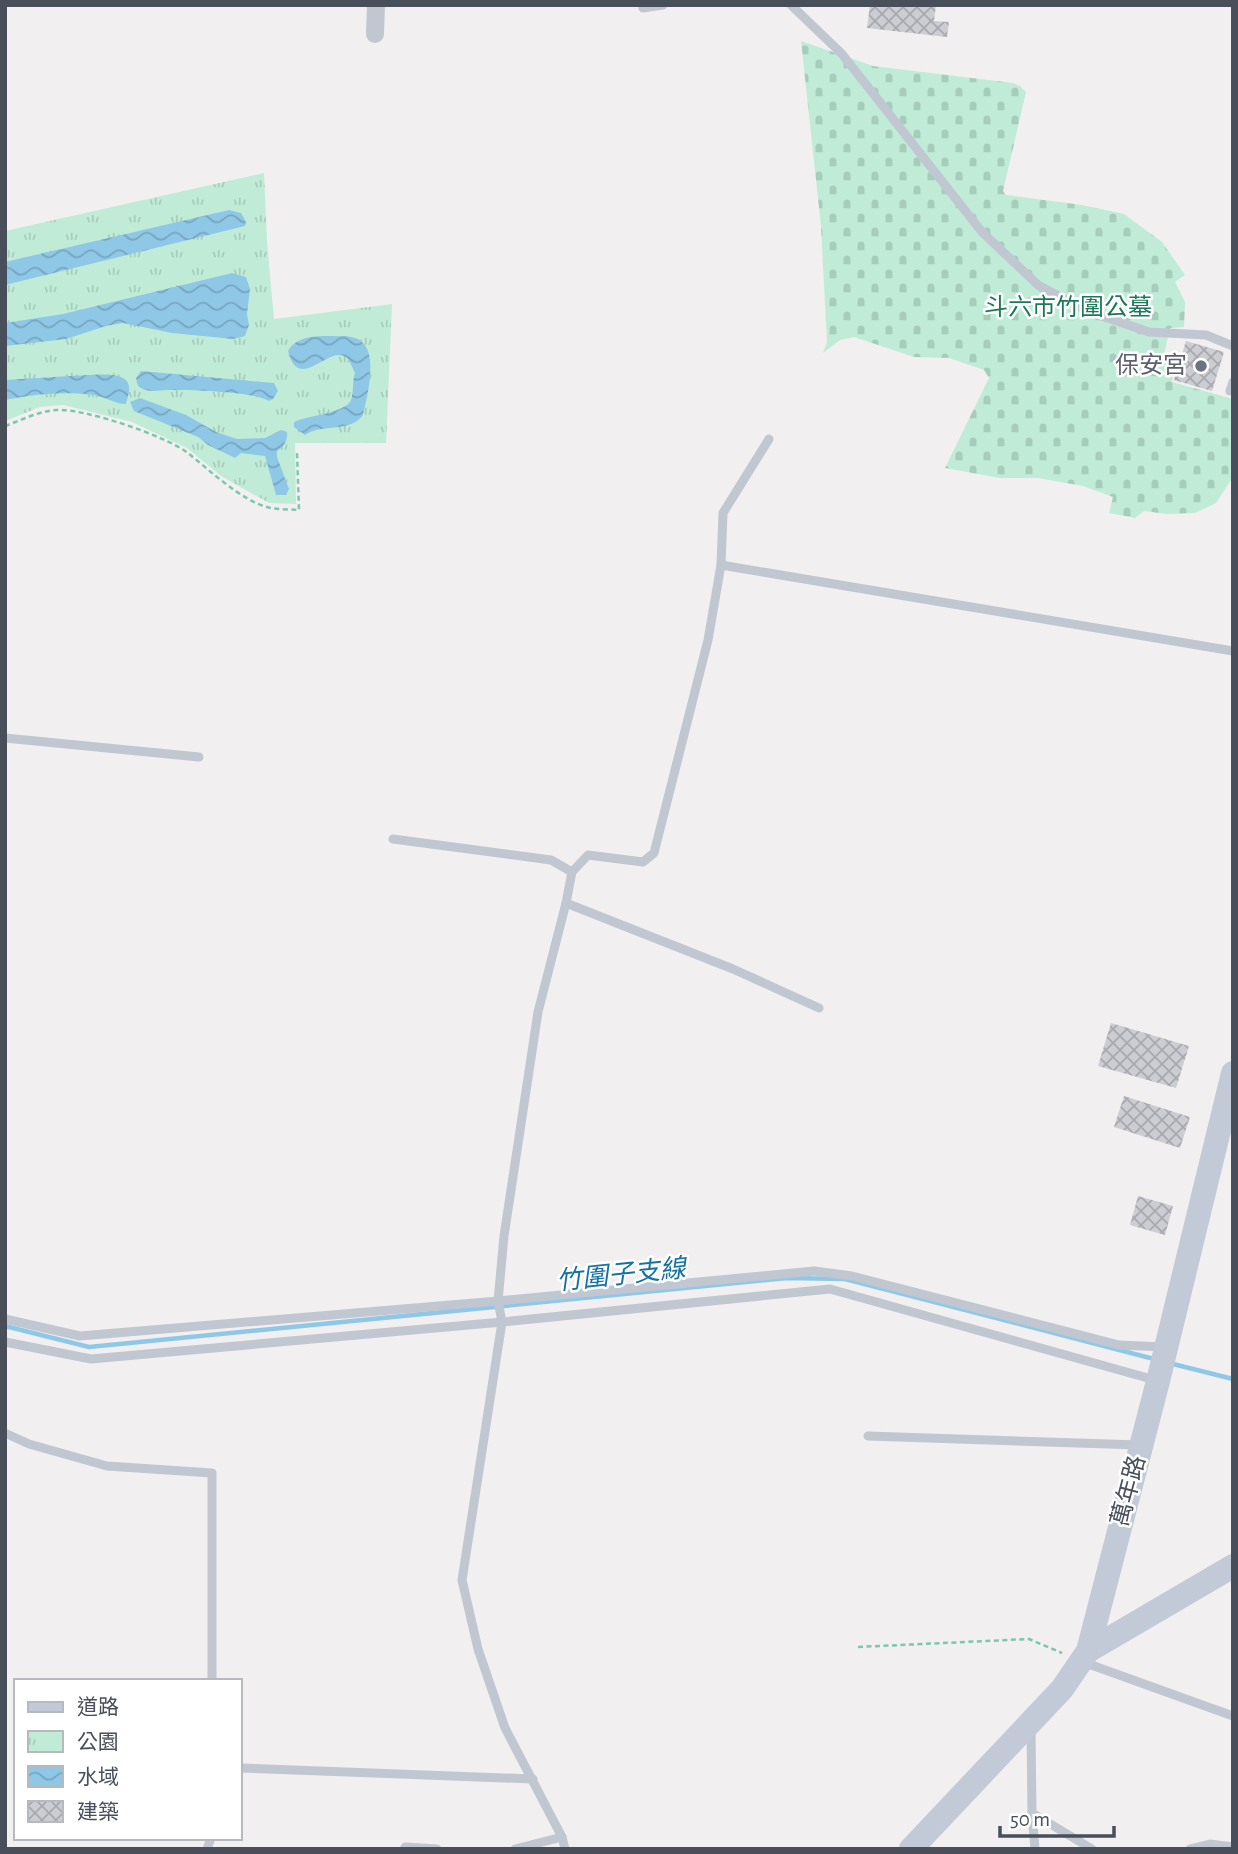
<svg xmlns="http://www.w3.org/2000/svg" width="1238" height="1854" viewBox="0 0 1238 1854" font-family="'Alegreya Sans','Noto Sans TC',sans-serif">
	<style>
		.cemetery { fill: url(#cemetery-stones) }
		.park { fill: url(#park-tufts) }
		.water { fill: url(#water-waves) }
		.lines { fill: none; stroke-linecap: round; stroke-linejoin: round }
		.stream { stroke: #8fc8e7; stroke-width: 4.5 }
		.building { fill: url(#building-cross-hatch) }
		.path { stroke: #7ac8ac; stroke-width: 2.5; stroke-dasharray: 5 3.5; stroke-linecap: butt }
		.lane { stroke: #c0c7d0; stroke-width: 9 }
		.street { stroke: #c0c7d0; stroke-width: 18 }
		.secondary { stroke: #c2c9d7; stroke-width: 24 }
		.worship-dot { fill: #6b7280; stroke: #fff; stroke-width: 2.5 }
		.labels { text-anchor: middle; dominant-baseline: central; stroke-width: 5; stroke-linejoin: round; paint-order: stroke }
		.park-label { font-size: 24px; fill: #1c7957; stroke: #fff }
		.worship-label { font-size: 24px; fill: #5b616d; stroke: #fff; text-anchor: end }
		.street-label { font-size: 24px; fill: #484f5b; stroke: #fff }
		.water-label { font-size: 26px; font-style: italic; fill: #1471a2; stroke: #fff }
	</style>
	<defs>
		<pattern id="cemetery-stones" width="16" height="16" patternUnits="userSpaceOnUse" patternTransform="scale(1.75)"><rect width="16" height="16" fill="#c0ecd7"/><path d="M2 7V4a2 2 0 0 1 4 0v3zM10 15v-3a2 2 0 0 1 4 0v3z" fill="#a6ccbb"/></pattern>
		<pattern id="park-tufts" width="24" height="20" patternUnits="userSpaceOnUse" patternTransform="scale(1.75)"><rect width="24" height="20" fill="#c0ecd7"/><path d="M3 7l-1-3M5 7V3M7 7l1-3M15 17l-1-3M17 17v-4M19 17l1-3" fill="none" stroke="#a6ccbb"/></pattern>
		<pattern id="water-waves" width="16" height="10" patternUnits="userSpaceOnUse" patternTransform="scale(1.75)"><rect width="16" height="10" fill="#8fc8e7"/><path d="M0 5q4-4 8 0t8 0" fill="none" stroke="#77a5be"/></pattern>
		<pattern id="building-cross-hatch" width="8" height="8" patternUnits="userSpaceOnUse" patternTransform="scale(1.75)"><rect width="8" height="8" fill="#cccdd3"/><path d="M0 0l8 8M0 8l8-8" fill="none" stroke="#a8a9ae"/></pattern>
	</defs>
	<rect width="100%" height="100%" fill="#f1efef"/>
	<path class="cemetery" d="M801,41L873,66L1013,83L1020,86L1026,92L1003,191L1006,195L1082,205L1124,214L1162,242L1185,275L1175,282L1185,302L1184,327L1170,328L1162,363L1175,367L1172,382L1233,399V477L1216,503L1195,513L1167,514L1144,511L1135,518L1109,513L1113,497L1083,486L1038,478H1000L945,468L989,378L984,370L949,358L914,357L854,337L840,340L823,353L827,342L821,226Z"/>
	<path class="park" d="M264,173L267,242L274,319L392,304L386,443H295L296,504L269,503L221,476L187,448L132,422L63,405L40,407L5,421V231Z"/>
	<g class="water">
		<path d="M229,210L241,213L246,222L245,226L5,285V262Z"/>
		<path d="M232,273L246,277L250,289L247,314L249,325L245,336L233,339L172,333L123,323L106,326L66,339L5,346V323L63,314Z"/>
		<path d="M346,336C352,337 358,338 362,342C378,355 367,398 363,415C351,433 322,423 305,435L294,427V422C306,416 346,413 351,400C354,392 352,381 355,373C353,369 350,361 347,358C330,342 299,395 288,351C299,332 327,337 346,336Z"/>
		<path d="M141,371L274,383L278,391L273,399L269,401C250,391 192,390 168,390C160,390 148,393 141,388C137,386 137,382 136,378Z"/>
		<path d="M87,375C98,375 128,371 129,387C130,392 127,399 126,404C116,404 105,397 94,395C64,391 35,394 5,400V380Z"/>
		<path d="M140,398L186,415L216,432L237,439L265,438L281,430L287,432C288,441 284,446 277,451V457L289,489L286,495H276L265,456L241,453L235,458L208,445L198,437L134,411L130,402Z"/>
	</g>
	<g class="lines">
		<g class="stream">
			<path d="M5,1326L89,1347L787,1278L845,1279L1154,1359"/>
			<path d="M1169,1363L1233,1379"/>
		</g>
	</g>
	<g class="building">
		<path d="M870,5H936L934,21L949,22L947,37L867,28Z"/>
		<path d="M1186,341L1224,352L1212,391L1174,380Z"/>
		<path d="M1111,1023L1189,1046L1176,1088L1098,1066Z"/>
		<path d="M1124,1096L1190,1117L1180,1148L1114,1127Z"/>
		<path d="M1138,1196L1173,1206L1165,1235L1130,1225Z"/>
	</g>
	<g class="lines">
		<g class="path">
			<path d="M5,426C22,420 39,411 56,410C84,408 166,436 188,453C209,470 241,500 267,507C277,510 289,509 299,510L297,453"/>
			<path d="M858,1647L1029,1639L1062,1653"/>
		</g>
		<g class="lane">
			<path d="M791,5L842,54L982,232L1038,285L1087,311L1149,332L1206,335L1233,346"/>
			<path d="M643,8L663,5"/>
			<path d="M1230,391L1233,382"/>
			<path d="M721,565L1233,651"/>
			<path d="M5,738L199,757"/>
			<path d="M393,839L551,860L572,872"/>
			<path d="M566,903L733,969L819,1008"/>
			<path d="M5,1319L80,1336L498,1301L814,1271L852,1276L1119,1345L1164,1347"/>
			<path d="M5,1342L91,1359L502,1322L830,1289L1155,1380"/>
			<path d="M5,1433L29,1444L107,1466L212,1473V1681"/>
			<path d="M868,1436L1139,1445"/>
			<path d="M1083,1662L1233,1716"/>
			<path d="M1031,1730L1032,1813L1092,1849"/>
			<path d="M240,1768L533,1779"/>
			<path d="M1032,1813L1035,1849"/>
			<path d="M405,1847L437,1849"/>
			<path d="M207,1849L211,1838"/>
			<path d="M515,1849L562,1837"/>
			<path d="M565,1849L562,1837L505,1728L478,1649L462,1580L502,1322L498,1301L504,1236L538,1012L566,903L572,872L588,855L643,862L654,853L708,640L721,565L723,513L769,439"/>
			<path d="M1190,1849L1210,1844L1233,1847"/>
		</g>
		<path class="street" d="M375,34L376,5"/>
		<g class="secondary">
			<path d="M1088,1651L1233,1566"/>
			<path d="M911,1849L1062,1689L1088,1651L1158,1381L1233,1073"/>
		</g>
	</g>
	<circle class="worship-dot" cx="1201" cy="366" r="7"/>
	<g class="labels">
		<g class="park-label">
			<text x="1068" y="308">斗六市竹圍公墓</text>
		</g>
		<g class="worship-label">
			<text x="1187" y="366">保安宮</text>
		</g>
		<g class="street-label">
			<text transform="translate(1129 1491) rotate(-75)">萬年路</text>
		</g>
		<g class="water-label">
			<text transform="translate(621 1275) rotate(-6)">竹圍子支線</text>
		</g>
	</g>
	<rect width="1238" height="1854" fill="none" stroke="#484f5b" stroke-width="14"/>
	<rect x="14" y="1679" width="228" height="161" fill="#ffffff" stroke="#b6b9bd" stroke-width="2"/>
	<rect x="28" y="1702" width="35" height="10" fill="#c2c9d7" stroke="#b6b9bd" stroke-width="2"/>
	<text x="77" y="1714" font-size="21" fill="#484f5b">道路</text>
	<rect x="28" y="1731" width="35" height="21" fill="url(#park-tufts)" stroke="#b6b9bd" stroke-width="2"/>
	<text x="77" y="1749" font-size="21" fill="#484f5b">公園</text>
	<rect x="28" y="1766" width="35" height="21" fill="url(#water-waves)" stroke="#b6b9bd" stroke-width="2"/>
	<text x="77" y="1784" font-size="21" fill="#484f5b">水域</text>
	<rect x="28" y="1801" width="35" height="21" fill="url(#building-cross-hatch)" stroke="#b6b9bd" stroke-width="2"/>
	<text x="77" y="1819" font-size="21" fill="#484f5b">建築</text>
	<path d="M1000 1826v10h114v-10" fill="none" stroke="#484f5b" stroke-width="3.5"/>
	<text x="1010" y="1826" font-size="21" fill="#484f5b" stroke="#ffffff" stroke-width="5" paint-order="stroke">50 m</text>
</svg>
